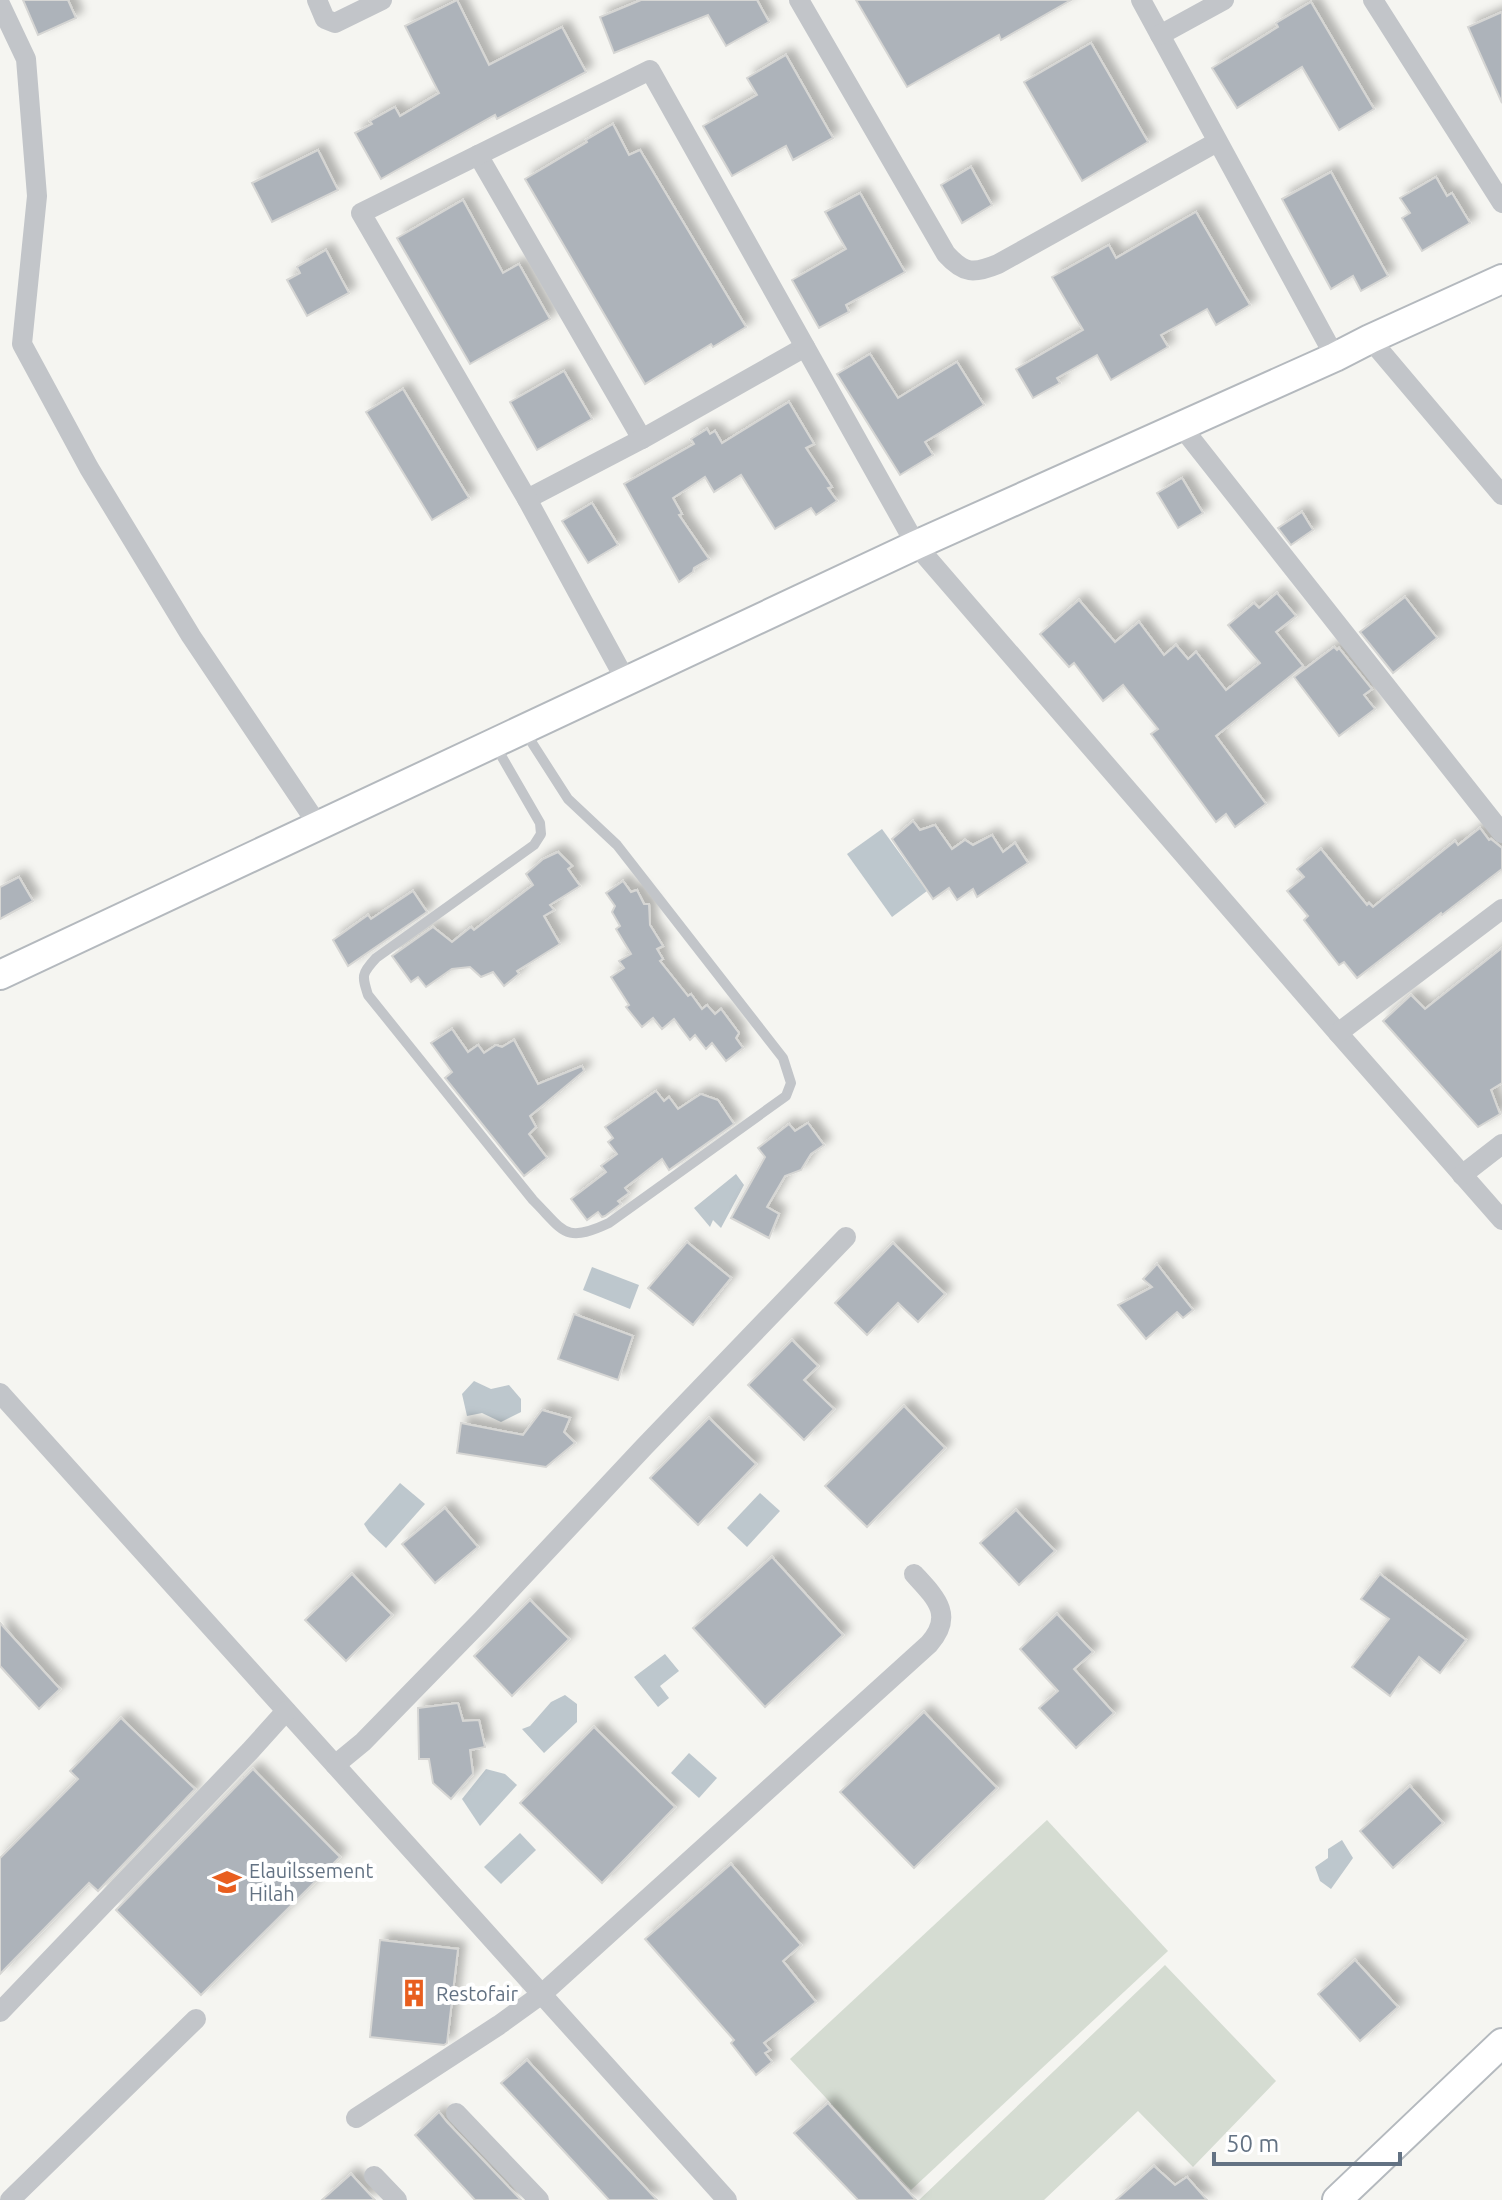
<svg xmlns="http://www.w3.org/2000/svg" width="1502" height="2200" viewBox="0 0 1502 2200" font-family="Ubuntu,sans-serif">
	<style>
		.green { fill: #d5dcd2 }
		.water { fill: #bdc7cd }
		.building { fill: #adb3ba; stroke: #d6d6d4; stroke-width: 2; filter: url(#shadow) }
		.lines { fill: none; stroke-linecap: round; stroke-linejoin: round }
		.secondary-casing { stroke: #b4b9be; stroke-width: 32 }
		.lane { stroke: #c2c5c9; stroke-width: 10 }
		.street { stroke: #c2c5c9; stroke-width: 20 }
		.secondary { stroke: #fff; stroke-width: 28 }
		.labels { text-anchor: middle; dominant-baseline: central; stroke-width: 8; stroke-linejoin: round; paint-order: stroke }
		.poi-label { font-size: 20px; fill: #637283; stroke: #fff; text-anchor: start }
	</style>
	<defs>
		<filter id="shadow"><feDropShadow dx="7" dy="-7" stdDeviation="4" flood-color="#0004"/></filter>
	</defs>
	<rect width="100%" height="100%" fill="#f5f5f1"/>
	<g class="green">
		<path d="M1047,1820L1168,1951L911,2190L790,2059Z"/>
		<path d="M1165,1965L1276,2081L1193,2167L1138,2111L1044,2200H919Z"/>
	</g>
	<g class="water">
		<path d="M882,829L927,891L892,917L847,854Z"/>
		<path d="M736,1174L744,1185L721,1228L713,1220L710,1227L694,1208Z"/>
		<path d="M592,1267L639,1285L630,1309L583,1290Z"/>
		<path d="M474,1381L491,1389L509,1385L521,1399V1412L501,1422L482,1413L467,1416L462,1394Z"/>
		<path d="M400,1483L425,1504L386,1548L369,1532L364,1524Z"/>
		<path d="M760,1493L780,1511L747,1547L727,1528Z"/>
		<path d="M665,1654L679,1671L660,1686L669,1698L658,1707L634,1677Z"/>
		<path d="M565,1695L577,1704V1722L544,1753L522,1729L530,1726L551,1702Z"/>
		<path d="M689,1753L717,1778L699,1798L671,1773Z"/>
		<path d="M486,1769L505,1774L517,1785L480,1826L462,1799Z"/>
		<path d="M520,1833L536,1850L501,1884L484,1867Z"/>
		<path d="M1342,1840L1353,1858L1331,1889L1320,1881L1315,1867L1328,1858V1849Z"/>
	</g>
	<g class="building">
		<path d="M23,0H68L76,18L38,35Z"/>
		<path d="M457,0L489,65L562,27L586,72L497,119L495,115L381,179L355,133L372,124L370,121L395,107L400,116L439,93L405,26Z"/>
		<path d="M641,0H757L769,22L726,46L708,15L614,53L600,17Z"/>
		<path d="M856,0H1071L1001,40L999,35L907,87Z"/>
		<path d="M1311,2L1374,109L1339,130L1302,67L1237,108L1212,68L1278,27L1276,23Z"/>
		<path d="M1502,12V103L1468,27Z"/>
		<path d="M1091,43L1148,142L1082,181L1024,82Z"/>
		<path d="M786,55L833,138L793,160L786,146L732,176L703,126L757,95L747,78Z"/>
		<path d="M613,124L629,155L640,150L746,327L713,347L711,344L645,384L525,179L587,142L586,140Z"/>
		<path d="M318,150L338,190L272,222L252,183Z"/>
		<path d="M971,167L992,205L962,223L941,185Z"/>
		<path d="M1331,172L1388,276L1361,291L1353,276L1331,289L1282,199Z"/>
		<path d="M1436,177L1447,196L1452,193L1470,223L1422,251L1402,218L1410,213L1400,198Z"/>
		<path d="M860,193L905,272L846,305L849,312L819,328L792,280L846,249L825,212Z"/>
		<path d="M463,200L503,273L519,264L550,319L470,364L397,238Z"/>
		<path d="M1196,212L1250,305L1216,325L1207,309L1161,335L1168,347L1111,380L1097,355L1057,378L1060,383L1033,398L1016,369L1083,330L1052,277L1109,245L1116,258Z"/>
		<path d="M326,250L349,293L307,316L287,280L300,273L297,267Z"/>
		<path d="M870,354L898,398L957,362L984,405L925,442L933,455L900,475L837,374Z"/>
		<path d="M564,371L592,419L537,450L510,402Z"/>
		<path d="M403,389L469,498L432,520L366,412Z"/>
		<path d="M789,402L814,444L806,448L832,487L828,488L837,501L816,515L811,508L775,529L741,475L714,492L705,477L673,498L682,514L679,515L709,559L694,568L693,572L679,582L624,484L694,444L691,439L707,429L710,434L715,431L722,443Z"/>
		<path d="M1182,478L1203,513L1178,528L1157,493Z"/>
		<path d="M592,503L618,545L588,563L562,521Z"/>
		<path d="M1302,512L1313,530L1291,545L1278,528Z"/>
		<path d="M1277,593L1296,616L1276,632L1303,666L1216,736L1266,804L1235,827L1226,814L1216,822L1151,734L1158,729L1123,685L1103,701L1074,663L1069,667L1040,634L1079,600L1115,642L1139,622L1164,655L1176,645L1188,659L1196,652L1226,690L1260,663L1228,625L1254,603L1259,608Z"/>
		<path d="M1405,597L1437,638L1393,673L1360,632Z"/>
		<path d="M1334,647L1337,650L1339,648L1372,689L1364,695L1375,709L1339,736L1294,677Z"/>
		<path d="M913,821L920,830L935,825L952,849L965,840L973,845L992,835L1003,852L1015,843L1028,863L977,897L973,889L957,900L949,888L933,899L892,839Z"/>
		<path d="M1480,828L1489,840L1491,839L1502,848V869L1442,915L1441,913L1357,978L1344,962L1339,965L1304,920L1308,916L1287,891L1304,877L1297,869L1321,849L1367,905L1369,903L1373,907L1455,841L1458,845Z"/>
		<path d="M558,852L572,866L568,869L580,886L550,905L554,910L544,916L560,944L517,971L519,974L504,986L493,972L481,977L470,967L452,969L426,987L418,977L411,982L392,956L433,927L452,942L471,927L474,930L533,885L526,874L543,859Z"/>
		<path d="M19,877L33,901L0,919V887Z"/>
		<path d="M623,881L631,892L637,890L644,904H649L650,925L663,946L657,949L663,959L660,961L688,996L691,994L702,1009L707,1005L715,1014L721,1009L739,1033L736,1038L743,1048L726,1061L712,1043L706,1049L695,1035L690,1040L674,1019L662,1029L653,1018L642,1027L626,1007L629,1005L611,977L624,968L619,961L631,954L616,929L620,926L612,912L615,906L606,893Z"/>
		<path d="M413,891L427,912L348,966L333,940L368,915L371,919Z"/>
		<path d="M1502,948V1083L1491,1090L1500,1114L1478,1127L1383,1021L1411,995L1425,1009Z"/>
		<path d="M452,1029L468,1052L478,1045L484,1053L496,1045L502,1047L514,1040L538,1084L582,1066L584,1071L530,1116L536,1127L529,1134L547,1158L524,1176L445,1078L452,1072L431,1043Z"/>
		<path d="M656,1091L664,1101L669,1097L678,1109L701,1094L718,1100L734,1124L669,1170L662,1159L625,1188L629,1193L618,1201L621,1204L605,1216L602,1217L598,1212L587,1220L571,1199L606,1172L601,1166L617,1154L608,1142L613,1138L605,1127Z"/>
		<path d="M808,1123L824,1145L811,1154L801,1170L785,1176L767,1207L779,1214L769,1238L731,1218L765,1157L758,1148L789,1124L795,1131Z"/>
		<path d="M687,1242L731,1278L693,1325L648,1288Z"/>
		<path d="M893,1243L945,1294L918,1322L898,1303L867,1335L835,1303Z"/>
		<path d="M1157,1264L1193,1310L1183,1318L1177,1312L1146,1339L1118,1305L1152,1287L1143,1279Z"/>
		<path d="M574,1314L633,1336L618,1380L558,1359Z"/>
		<path d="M792,1340L818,1366L804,1380L834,1409L804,1440L748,1385Z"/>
		<path d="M904,1406L945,1448L867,1527L825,1486Z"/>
		<path d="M542,1410L570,1418L564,1432L575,1443L546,1467L457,1453L461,1423L523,1435Z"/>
		<path d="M709,1418L756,1464L698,1525L650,1478Z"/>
		<path d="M445,1508L478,1547L435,1583L402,1544Z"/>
		<path d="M1016,1510L1055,1551L1019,1585L980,1543Z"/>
		<path d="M772,1557L843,1635L765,1707L693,1628Z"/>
		<path d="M352,1574L392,1615L346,1661L305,1620Z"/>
		<path d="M1380,1574L1466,1640L1440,1673L1419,1657L1390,1696L1352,1667L1389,1619L1361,1599Z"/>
		<path d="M530,1600L569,1639L512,1696L474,1656Z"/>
		<path d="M1057,1614L1093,1652L1074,1669L1114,1713L1076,1748L1039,1708L1058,1691L1020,1649Z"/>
		<path d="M0,1623L60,1689L39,1709L0,1666Z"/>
		<path d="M458,1703L463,1721L479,1720L485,1747L470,1750L473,1774L451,1799L433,1783L429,1759H419L418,1708Z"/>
		<path d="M924,1712L997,1788L914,1868L840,1792Z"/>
		<path d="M121,1718L195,1789L98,1891L89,1883L0,1974V1858L78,1779L70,1771Z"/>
		<path d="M594,1727L675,1807L602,1883L520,1803Z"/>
		<path d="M253,1769L340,1857L201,1995L116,1910Z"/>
		<path d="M1410,1786L1443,1823L1393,1868L1360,1831Z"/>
		<path d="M731,1864L801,1945L783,1961L816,2002L764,2043L770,2050L765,2053L772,2062L756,2075L731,2043L734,2040L645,1939Z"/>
		<path d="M380,1940L458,1949L447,2043L444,2045L370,2037Z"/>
		<path d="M1355,1960L1398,2007L1360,2041L1318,1994Z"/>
		<path d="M527,2060L657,2200H609L501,2083Z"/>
		<path d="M828,2103L916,2200H858L794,2133Z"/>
		<path d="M439,2112L447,2122L521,2200H475L415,2135Z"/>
		<path d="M1154,2166L1175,2185L1187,2177L1207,2200H1116Z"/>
		<path d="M351,2174L375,2200H322Z"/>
	</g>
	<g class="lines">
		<defs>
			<g id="secondary">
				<path d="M0,975L916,545L1335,357L1370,339L1502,279"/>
				<path d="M1337,2200L1502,2043"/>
			</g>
		</defs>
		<use href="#secondary" class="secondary-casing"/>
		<path class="lane" d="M495,745L540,823L541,834L534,845L376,958C361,974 362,976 368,995L533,1200C564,1231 564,1244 609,1223L786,1096L791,1083L783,1058L617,845L568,799L525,732"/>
		<g class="street">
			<path d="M317,0L325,19L335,23L382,0"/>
			<path d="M799,0L946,254C964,274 974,274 998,264L1217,142"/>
			<path d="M1141,0L1335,357"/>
			<path d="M1373,0L1502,203"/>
			<path d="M0,4L26,59L37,196L22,344L89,468L191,636L318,825"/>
			<path d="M1160,35L1224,0"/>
			<path d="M478,155L642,439"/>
			<path d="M1370,339L1502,495"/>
			<path d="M1181,426L1502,833"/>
			<path d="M527,499L642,439L805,347"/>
			<path d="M626,681L527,499L361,213L650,70L916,545L1338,1033L1502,1220"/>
			<path d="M1338,1033L1502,909"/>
			<path d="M1462,1175L1502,1144"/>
			<path d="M0,1393L727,2200"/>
			<path d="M335,1765L363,1742L482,1620L644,1447L846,1237"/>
			<path d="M0,2012L250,1751L286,1711"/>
			<path d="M456,2113L539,2200"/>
			<path d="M356,2118L499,2025L542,1994L929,1644C955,1615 935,1597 914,1574"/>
			<path d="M374,2176L397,2200"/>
			<path d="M10,2200L196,2019"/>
		</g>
		<use href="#secondary" class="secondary"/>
	</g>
	<defs>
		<symbol id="school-bare" viewBox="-9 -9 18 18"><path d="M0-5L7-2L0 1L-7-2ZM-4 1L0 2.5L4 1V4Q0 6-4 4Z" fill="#e85e1e" stroke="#fff" stroke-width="2.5" paint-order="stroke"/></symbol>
		<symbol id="building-bare" viewBox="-9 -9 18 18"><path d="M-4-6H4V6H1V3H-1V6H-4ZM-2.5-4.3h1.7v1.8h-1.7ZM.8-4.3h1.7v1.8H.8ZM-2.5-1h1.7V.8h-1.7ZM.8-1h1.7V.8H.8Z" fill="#e85e1e" stroke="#fff" stroke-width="2.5" paint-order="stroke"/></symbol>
	</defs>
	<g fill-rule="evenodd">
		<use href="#school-bare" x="207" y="1862" width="40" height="40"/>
		<use href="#building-bare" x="394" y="1973" width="40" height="40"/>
	</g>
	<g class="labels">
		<g class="poi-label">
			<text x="249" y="1870">Elauilssement<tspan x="249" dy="23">Hilah</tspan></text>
			<text x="436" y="1993">Restofair</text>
		</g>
	</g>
	<path d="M1214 2152v12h186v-12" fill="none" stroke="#637283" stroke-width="4"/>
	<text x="1226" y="2152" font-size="24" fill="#637283" stroke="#ffffff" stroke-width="6" paint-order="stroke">50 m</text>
</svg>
